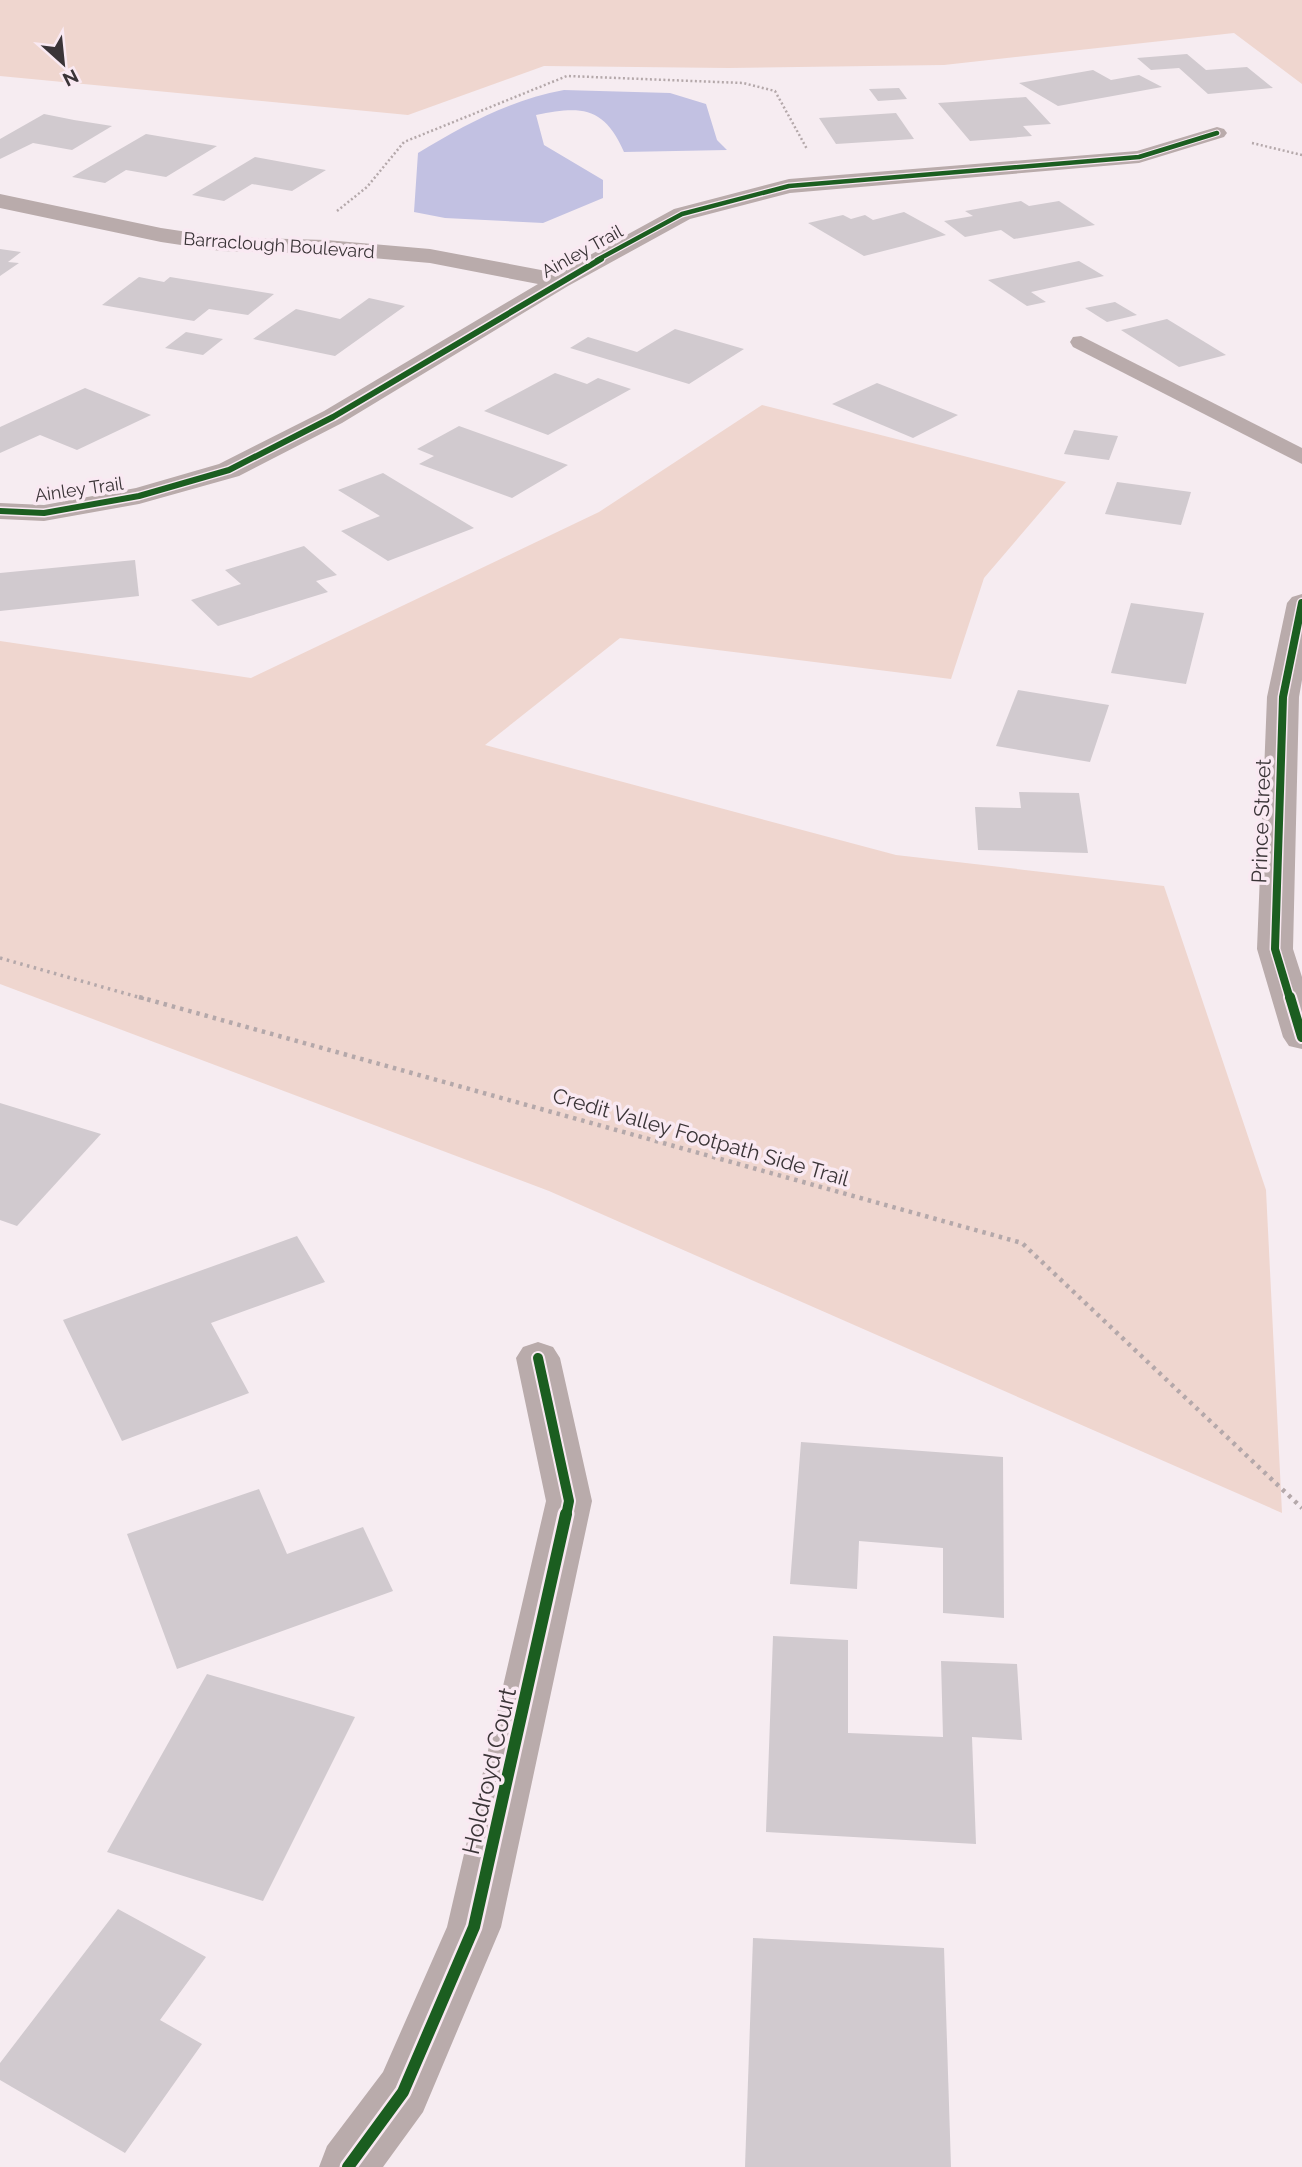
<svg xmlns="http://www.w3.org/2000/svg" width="1302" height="2167" viewBox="0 0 1302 2167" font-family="Raleway,sans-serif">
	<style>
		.green { fill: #efd6cf }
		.water { fill: #c2c1e2 }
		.building { fill: #d1cacf }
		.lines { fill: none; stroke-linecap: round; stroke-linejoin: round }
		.path-far2 { stroke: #b4a8aa; stroke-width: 2.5; stroke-dasharray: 2 2.5; stroke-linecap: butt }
		.path-far1 { stroke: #b4a8aa; stroke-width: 3.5; stroke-dasharray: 2.5 4.5; stroke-linecap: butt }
		.path { stroke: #b4a8aa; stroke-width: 4.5; stroke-dasharray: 3.5 5; stroke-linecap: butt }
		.service { fill: #b9abab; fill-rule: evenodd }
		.minor { fill: #b9abab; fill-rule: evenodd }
		.tertiary { fill: #b9abab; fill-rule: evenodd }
		.cycleway-far4-casing { stroke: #f9e9f2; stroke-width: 7 }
		.cycleway-far3-casing { stroke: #f9e9f2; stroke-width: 9 }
		.cycleway-far2-casing { stroke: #f9e9f2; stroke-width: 11 }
		.cycleway-far1-casing { stroke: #f9e9f2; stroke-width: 14 }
		.cycleway-casing { stroke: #f9e9f2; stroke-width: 17 }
		.cycleway-far4 { stroke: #1b5e20; stroke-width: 4.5 }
		.cycleway-far3 { stroke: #1b5e20; stroke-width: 6 }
		.cycleway-far2 { stroke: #1b5e20; stroke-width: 8 }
		.cycleway-far1 { stroke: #1b5e20; stroke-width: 10 }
		.cycleway { stroke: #1b5e20; stroke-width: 12 }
		.labels { text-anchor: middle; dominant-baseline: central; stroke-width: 7; stroke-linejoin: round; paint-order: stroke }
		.far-street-label { font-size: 18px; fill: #3a3437; stroke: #f9e9f2 }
		.street-label { font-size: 21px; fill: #3a3437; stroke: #f9e9f2 }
		.near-street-label { font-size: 24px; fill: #3a3437; stroke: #f9e9f2 }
	</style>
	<rect width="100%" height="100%" fill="#f6ecf1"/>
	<g class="green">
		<path d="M0,0H1302V84L1234,33L944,65L729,68L544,66L408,115L0,76Z"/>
		<path d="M762,405L1066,482L984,578L951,679L620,638L485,745L896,855L1164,886L1266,1190L1282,1513L549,1191L0,984V641L251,678L599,512Z"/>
	</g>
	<path class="water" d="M564,90L670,93L706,104L717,140L727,150L624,152C604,106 581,106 536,115L544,145L603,180V198L543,223L445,218L414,212L418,153C464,125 510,100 564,90Z"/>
	<g class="building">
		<path d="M1187,54L1206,70L1247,67L1273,88L1208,94L1179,68L1151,70L1137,58Z"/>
		<path d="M1093,70L1111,80L1139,75L1162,87L1058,106L1019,83Z"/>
		<path d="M899,88L907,99L878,101L869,89Z"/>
		<path d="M1026,97L1051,124L1023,126L1032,136L970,141L938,103Z"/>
		<path d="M896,113L914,139L836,144L819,118Z"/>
		<path d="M44,114L74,120L112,126L72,150L33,143L0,159V139Z"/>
		<path d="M146,134L217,146L166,177L126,170L105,183L72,177Z"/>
		<path d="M255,157L326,170L292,191L252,184L224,201L192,195Z"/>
		<path d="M1021,201L1029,206L1059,201L1095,225L1014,239L1001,230L965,237L944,221L973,216L965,211Z"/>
		<path d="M904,212L946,235L864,256L808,223L843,215L851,219L865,215L873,220Z"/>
		<path d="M0,249L21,252L8,262L19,263L0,276Z"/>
		<path d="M1079,261L1104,276L1031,292L1046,302L1027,306L988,280Z"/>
		<path d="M139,277L164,282L170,277L274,294L248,315L209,309L194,321L102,305Z"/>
		<path d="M369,298L405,306L335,356L253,339L296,309L340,319Z"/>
		<path d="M1115,302L1137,315L1107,322L1085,308Z"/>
		<path d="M1167,319L1226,355L1179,367L1121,330Z"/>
		<path d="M675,329L744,349L689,384L570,348L588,337L637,352Z"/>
		<path d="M186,332L223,339L203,355L165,348Z"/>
		<path d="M555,373L587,384L598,378L631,389L548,435L484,411Z"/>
		<path d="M877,383L958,415L913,438L832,404Z"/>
		<path d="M85,388L151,415L77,450L40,435L0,453V427Z"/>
		<path d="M459,426L568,465L512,498L419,464L434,456L417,449Z"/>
		<path d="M1074,430L1118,436L1109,460L1064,454Z"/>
		<path d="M383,473L474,528L388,561L341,531L380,516L338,490Z"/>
		<path d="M1117,482L1191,492L1181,525L1105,514Z"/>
		<path d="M304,546L337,575L316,581L328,592L218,626L191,600L241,584L225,570Z"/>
		<path d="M135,560L139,596L0,611V573Z"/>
		<path d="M1131,603L1204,613L1186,684L1111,673Z"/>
		<path d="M1018,690L1109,705L1090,762L996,746Z"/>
		<path d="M1019,792L1079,793L1088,853L978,850L975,807L1021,808Z"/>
		<path d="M0,1103L101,1134L17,1226L0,1220Z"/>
		<path d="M297,1236L325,1282L211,1323L249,1393L122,1441L63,1320Z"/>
		<path d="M801,1442L1003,1457L1004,1618L943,1613V1548L859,1541L857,1589L790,1584Z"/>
		<path d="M259,1489L287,1554L363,1527L393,1591L177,1669L127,1534Z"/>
		<path d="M773,1636L848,1640V1733L943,1737L941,1661L1017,1664L1022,1740L972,1737L976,1844L766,1832Z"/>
		<path d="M207,1674L355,1717L263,1901L107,1852Z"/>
		<path d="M118,1909L206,1957L160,2020L202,2044L125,2153L0,2080V2063Z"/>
		<path d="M753,1938L944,1948L951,2167H745Z"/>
	</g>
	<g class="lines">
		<g class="path-far2">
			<path d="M1252,143L1302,155"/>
			<path d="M337,211L367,187L404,142L567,76L743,83L775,91L807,149"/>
		</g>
		<path class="path-far1" d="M0,958L145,999"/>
		<path class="path" d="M139,997L1022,1243L1302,1508"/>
		<path class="service" d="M1081,336L1302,448V464L1073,347L1070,342L1073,337Z"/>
		<g class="minor">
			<path d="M1217,127L1224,129L1227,133L1224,137L1139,163L790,193L690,219L568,286L342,423L239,476L139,504L44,521L0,519V503L44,505L136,488L219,464L324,411L538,284L430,263L326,254L221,251L161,242L0,208V194L161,228L221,237L326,240L430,249L557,273L674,209L789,179L1137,151Z"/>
			<path d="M538,1342L553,1347L560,1358L592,1501L501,1927L423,2112L383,2167H319L327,2146L383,2072L447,1927L546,1501L516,1358L523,1347Z"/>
		</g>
		<path class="tertiary" d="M1302,594V680L1299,697L1293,949L1302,977V1049L1289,1046L1283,1037L1257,949L1267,697L1287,603L1292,597Z"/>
		<defs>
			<path id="cycleway-far4" d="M597,260L682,214L789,186L1139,157L1217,133"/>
			<path id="cycleway-far3" d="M0,511L44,513L139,496L229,470L333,417L601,259"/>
			<path id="cycleway-far2" d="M1290,999L1275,949L1283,697L1302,603"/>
			<g id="cycleway-far1">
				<path d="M1290,997L1302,1037"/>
				<path d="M538,1358L569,1501L566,1516"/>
			</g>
			<path id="cycleway" d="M348,2167L403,2092L474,1927L566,1514"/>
		</defs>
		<use href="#cycleway-far4" class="cycleway-far4-casing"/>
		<use href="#cycleway-far3" class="cycleway-far3-casing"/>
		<use href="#cycleway-far2" class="cycleway-far2-casing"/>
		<use href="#cycleway-far1" class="cycleway-far1-casing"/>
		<use href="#cycleway" class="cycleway-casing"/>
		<use href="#cycleway-far4" class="cycleway-far4"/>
		<use href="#cycleway-far3" class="cycleway-far3"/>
		<use href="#cycleway-far2" class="cycleway-far2"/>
		<use href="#cycleway-far1" class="cycleway-far1"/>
		<use href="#cycleway" class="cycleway"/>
	</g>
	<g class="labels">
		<g class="far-street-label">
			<text transform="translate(279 245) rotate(4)">Barraclough Boulevard</text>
			<text transform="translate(582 251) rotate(-29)">Ainley Trail</text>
			<text transform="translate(79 489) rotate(-8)">Ainley Trail</text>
		</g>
		<g class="street-label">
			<text transform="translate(1261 821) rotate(-88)">Prince Street</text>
			<text transform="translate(701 1137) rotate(16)">Credit Valley Footpath Side Trail</text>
		</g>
		<g class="near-street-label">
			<text transform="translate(489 1771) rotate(-77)">Holdroyd Court</text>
		</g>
	</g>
	<g transform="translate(63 63) rotate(153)" stroke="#f9e9f2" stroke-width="5" paint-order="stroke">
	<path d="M0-5L12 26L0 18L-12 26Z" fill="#3a3437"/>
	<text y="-10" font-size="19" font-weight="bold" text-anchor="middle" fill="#3a3437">N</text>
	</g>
</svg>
